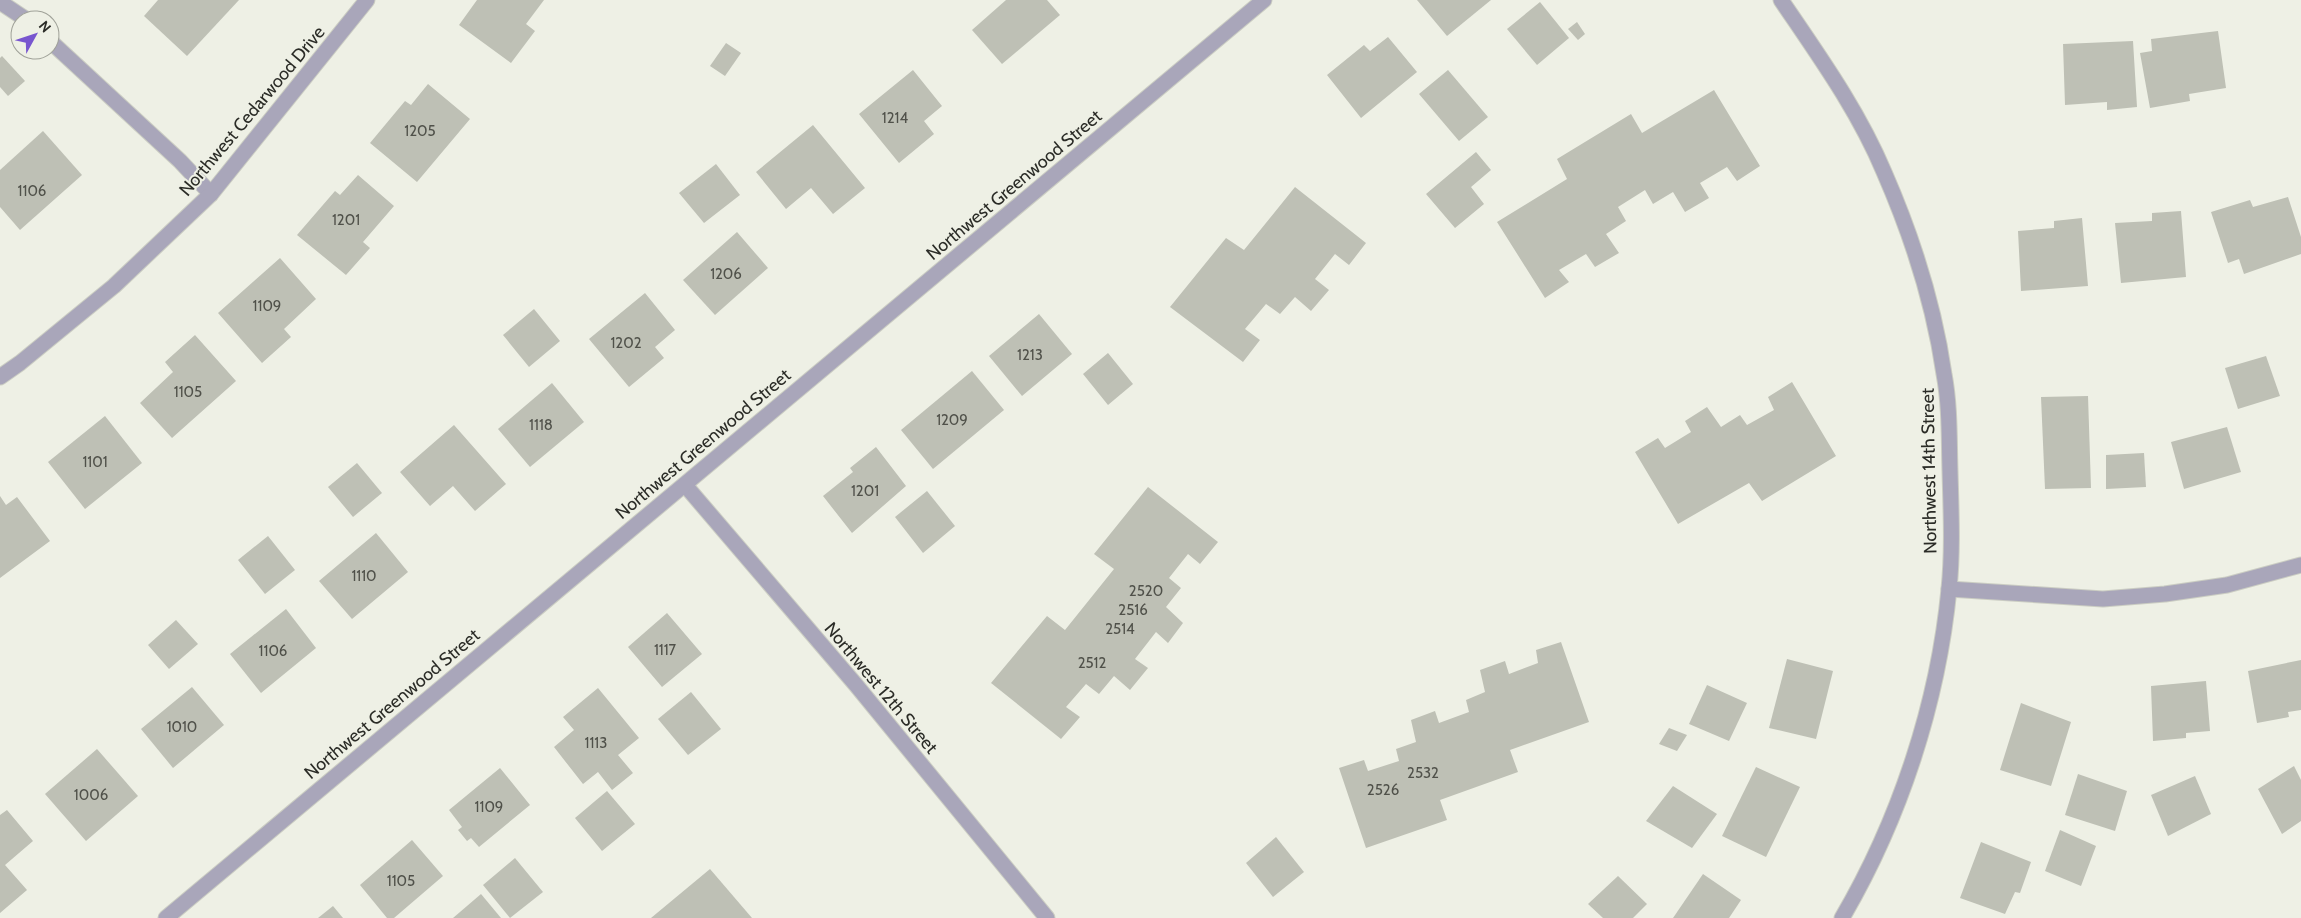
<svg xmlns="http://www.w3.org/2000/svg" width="2301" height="918" viewBox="0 0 2301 918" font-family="Cabin,sans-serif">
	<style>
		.building { fill: #bec0b5 }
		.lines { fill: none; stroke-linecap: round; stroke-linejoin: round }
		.minor-casing { stroke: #cbcdc3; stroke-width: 17 }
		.minor { stroke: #a9a6ba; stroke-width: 15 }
		.labels { text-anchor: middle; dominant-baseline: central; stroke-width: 4; stroke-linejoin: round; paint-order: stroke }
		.number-label { font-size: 15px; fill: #50514a }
		.street-label { font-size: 18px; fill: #2b2c27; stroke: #eef0e5 }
	</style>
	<rect width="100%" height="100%" fill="#eef0e5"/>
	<g class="building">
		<path d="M158,0H239L187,56L144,16Z"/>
		<path d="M477,0H544L526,24L535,31L511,63L459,25Z"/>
		<path d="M1006,0H1047L1060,15L1002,64L972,30Z"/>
		<path d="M1417,0H1491L1447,36Z"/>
		<path d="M1540,2L1569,38L1537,65L1507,29Z"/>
		<path d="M1577,22L1585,34L1578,40L1568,29Z"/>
		<path d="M2218,31L2226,88L2189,94L2190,101L2150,108L2140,53L2152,51L2151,39Z"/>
		<path d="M1388,37L1417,72L1361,118L1327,75L1364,45L1370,51Z"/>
		<path d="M2133,41L2137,107L2107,110V102L2065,105L2063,44Z"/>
		<path d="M726,43L741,53L725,76L710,66Z"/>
		<path d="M2,56L25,81L8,96L0,87V58Z"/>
		<path d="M913,70L942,106L924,121L934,134L899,163L859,114Z"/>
		<path d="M1448,70L1488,117L1459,141L1419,94Z"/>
		<path d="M428,84L470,119L417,182L370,143L405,101L411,105Z"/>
		<path d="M1714,90L1760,166L1737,181L1727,167L1700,183L1709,198L1685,212L1673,192L1653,204L1645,190L1618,207L1626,221L1606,234L1619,253L1595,267L1586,254L1559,270L1569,282L1545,298L1497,222L1567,179L1557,159L1631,114L1642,133Z"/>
		<path d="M813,125L865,188L833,214L811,188L786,209L756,172Z"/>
		<path d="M43,131L82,175L20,230L0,207V170Z"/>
		<path d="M1476,152L1491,170L1471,187L1484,204L1455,228L1426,194Z"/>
		<path d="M716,164L740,195L704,223L679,193Z"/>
		<path d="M358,175L394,206L363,242L370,248L346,275L297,235L335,191L340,195Z"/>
		<path d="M1295,187L1366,243L1349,265L1335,254L1315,279L1329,290L1311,311L1295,297L1280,314L1266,304L1245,329L1260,340L1243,362L1170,307L1226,238L1244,250Z"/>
		<path d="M2288,197L2301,237V254L2244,274L2239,259L2228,263L2211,212L2250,200L2253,207Z"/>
		<path d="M2181,211L2186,277L2121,283L2115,223L2152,221V213Z"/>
		<path d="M2082,218L2088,286L2021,291L2018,231L2054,228V221Z"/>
		<path d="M737,232L768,268L715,315L683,280Z"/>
		<path d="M280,258L316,299L284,329L291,337L262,363L218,313Z"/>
		<path d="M645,293L675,330L655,347L664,358L629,387L589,339Z"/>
		<path d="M534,309L560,341L529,367L503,335Z"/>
		<path d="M1039,314L1072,354L1022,396L989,356Z"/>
		<path d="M195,335L236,381L172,438L140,403L173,372L165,362Z"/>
		<path d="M1108,353L1133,384L1108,405L1083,374Z"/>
		<path d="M2266,356L2280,396L2238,409L2225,368Z"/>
		<path d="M972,371L1004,410L933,469L901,430Z"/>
		<path d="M1792,382L1836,456L1762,501L1749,483L1678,524L1635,452L1658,438L1665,448L1691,432L1685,421L1707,407L1721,427L1740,415L1747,425L1774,410L1768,397Z"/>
		<path d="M552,383L584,422L530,467L498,429Z"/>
		<path d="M2088,396L2091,488L2045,489L2041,397Z"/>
		<path d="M105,416L142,463L85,509L48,462Z"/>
		<path d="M454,425L506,484L475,511L453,486L430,506L400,472Z"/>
		<path d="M2227,427L2241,472L2184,489L2171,442Z"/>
		<path d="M876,447L906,486L852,533L823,496L853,472L850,468Z"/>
		<path d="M2144,453L2146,487L2106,489V455Z"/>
		<path d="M357,463L382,493L353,517L328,487Z"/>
		<path d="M1148,487L1218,542L1200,564L1188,554L1169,578L1181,588L1166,607L1183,623L1168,643L1156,632L1135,659L1148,668L1130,690L1114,676L1099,694L1086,684L1066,707L1080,717L1061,739L991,683L1047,616L1065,630L1114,569L1094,554Z"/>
		<path d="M927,491L955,526L923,553L895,517Z"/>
		<path d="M0,496L6,505L17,497L50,541L0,578Z"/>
		<path d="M376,533L408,572L352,619L319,581Z"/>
		<path d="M268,536L295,570L265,594L238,560Z"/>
		<path d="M286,609L316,648L261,693L230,654Z"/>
		<path d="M667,613L702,654L662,687L628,647Z"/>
		<path d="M176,620L198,644L169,669L148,645Z"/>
		<path d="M1561,642L1589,722L1510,750L1518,772L1440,800L1447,820L1366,848L1339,768L1364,760L1368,771L1399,761L1396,749L1416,742L1411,720L1435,711L1439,723L1469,712L1466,700L1485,692L1480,670L1505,661L1509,674L1538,663L1536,650Z"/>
		<path d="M1787,659L1833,671L1816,739L1769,728Z"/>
		<path d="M2301,660V710L2288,712L2289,717L2257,723L2248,671Z"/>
		<path d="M2206,681L2210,731L2186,733V738L2153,741L2151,686Z"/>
		<path d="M1707,685L1747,703L1729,741L1689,724Z"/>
		<path d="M192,687L224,725L173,768L141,729Z"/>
		<path d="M598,688L639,738L618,755L633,773L612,790L598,772L583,784L554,747L574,730L563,717Z"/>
		<path d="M691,692L721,729L688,755L658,719Z"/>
		<path d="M2021,703L2071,722L2051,786L2000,770Z"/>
		<path d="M1669,728L1687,735L1677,751L1659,744Z"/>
		<path d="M97,749L138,796L86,841L45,794Z"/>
		<path d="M2294,766L2301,780V821L2282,834L2258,789Z"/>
		<path d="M1756,767L1800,787L1766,857L1722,836Z"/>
		<path d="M500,768L530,805L479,847L471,838L467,841L458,830L462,827L449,810Z"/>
		<path d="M2078,774L2127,791L2115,831L2065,815Z"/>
		<path d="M2195,776L2211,814L2168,836L2151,795Z"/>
		<path d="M1673,786L1717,814L1692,848L1646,821Z"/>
		<path d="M607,791L635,824L602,851L575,818Z"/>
		<path d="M7,810L33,841L5,865L27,890L0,913V815Z"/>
		<path d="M2060,830L2096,846L2081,886L2045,871Z"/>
		<path d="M1276,837L1304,872L1273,897L1246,863Z"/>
		<path d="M412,840L443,876L394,918H387L360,885Z"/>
		<path d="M1981,842L2031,862L2020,893L2015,892L2005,914L1960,898Z"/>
		<path d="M515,858L543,892L510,918L483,885Z"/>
		<path d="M710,869L752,918H651Z"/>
		<path d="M1703,874L1741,900L1729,918H1673Z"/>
		<path d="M1618,876L1647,904L1633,918H1603L1588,904Z"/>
		<path d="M481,894L501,918H453Z"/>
		<path d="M333,906L343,918H318Z"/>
	</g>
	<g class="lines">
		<defs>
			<g id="minor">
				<path d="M1781,0C1819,56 1858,110 1884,172C1912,236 1934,305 1944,374C1950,406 1949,438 1950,471C1951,510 1953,550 1949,589C1938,703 1900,819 1842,918"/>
				<path d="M0,2L27,20"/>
				<path d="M50,41L180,161L211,194"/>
				<path d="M0,377L20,363L114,286L211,194L367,0"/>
				<path d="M685,485L856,685L1047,918"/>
				<path d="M1949,589L2103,599L2165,594L2227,585L2301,565"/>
				<path d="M166,918L1264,0"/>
			</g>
		</defs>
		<use href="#minor" class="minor-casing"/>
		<use href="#minor" class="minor"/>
	</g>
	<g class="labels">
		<g class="number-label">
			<text x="895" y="118">1214</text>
			<text x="420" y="131">1205</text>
			<text x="32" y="191">1106</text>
			<text x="346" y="220">1201</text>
			<text x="726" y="274">1206</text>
			<text x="267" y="306">1109</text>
			<text x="626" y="343">1202</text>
			<text x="1030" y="355">1213</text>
			<text x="188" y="392">1105</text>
			<text x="952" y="420">1209</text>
			<text x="541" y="425">1118</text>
			<text x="95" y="462">1101</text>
			<text x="865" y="491">1201</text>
			<text x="364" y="576">1110</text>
			<text x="1146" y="591">2520</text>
			<text x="1133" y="610">2516</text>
			<text x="1120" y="629">2514</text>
			<text x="665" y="650">1117</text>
			<text x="273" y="651">1106</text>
			<text x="1092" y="663">2512</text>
			<text x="182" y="727">1010</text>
			<text x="596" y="743">1113</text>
			<text x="1423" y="773">2532</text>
			<text x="1383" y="790">2526</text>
			<text x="91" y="795">1006</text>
			<text x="489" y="807">1109</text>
			<text x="401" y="881">1105</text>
		</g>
		<g class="street-label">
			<text transform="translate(252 111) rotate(-50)">Northwest Cedarwood Drive</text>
			<text transform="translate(1014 185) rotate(-40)">Northwest Greenwood Street</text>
			<text transform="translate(703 444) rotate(-40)">Northwest Greenwood Street</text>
			<text transform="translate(1929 471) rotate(-91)">Northwest 14th Street</text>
			<text transform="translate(881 688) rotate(50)">Northwest 12th Street</text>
			<text transform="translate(392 704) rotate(-40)">Northwest Greenwood Street</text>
		</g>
	</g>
	<g transform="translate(35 35) rotate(50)"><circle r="24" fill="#eef0e5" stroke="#a0a299"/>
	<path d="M0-4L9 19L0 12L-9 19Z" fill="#7856cf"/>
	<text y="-8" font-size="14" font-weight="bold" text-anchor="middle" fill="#2b2c27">N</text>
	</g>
</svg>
